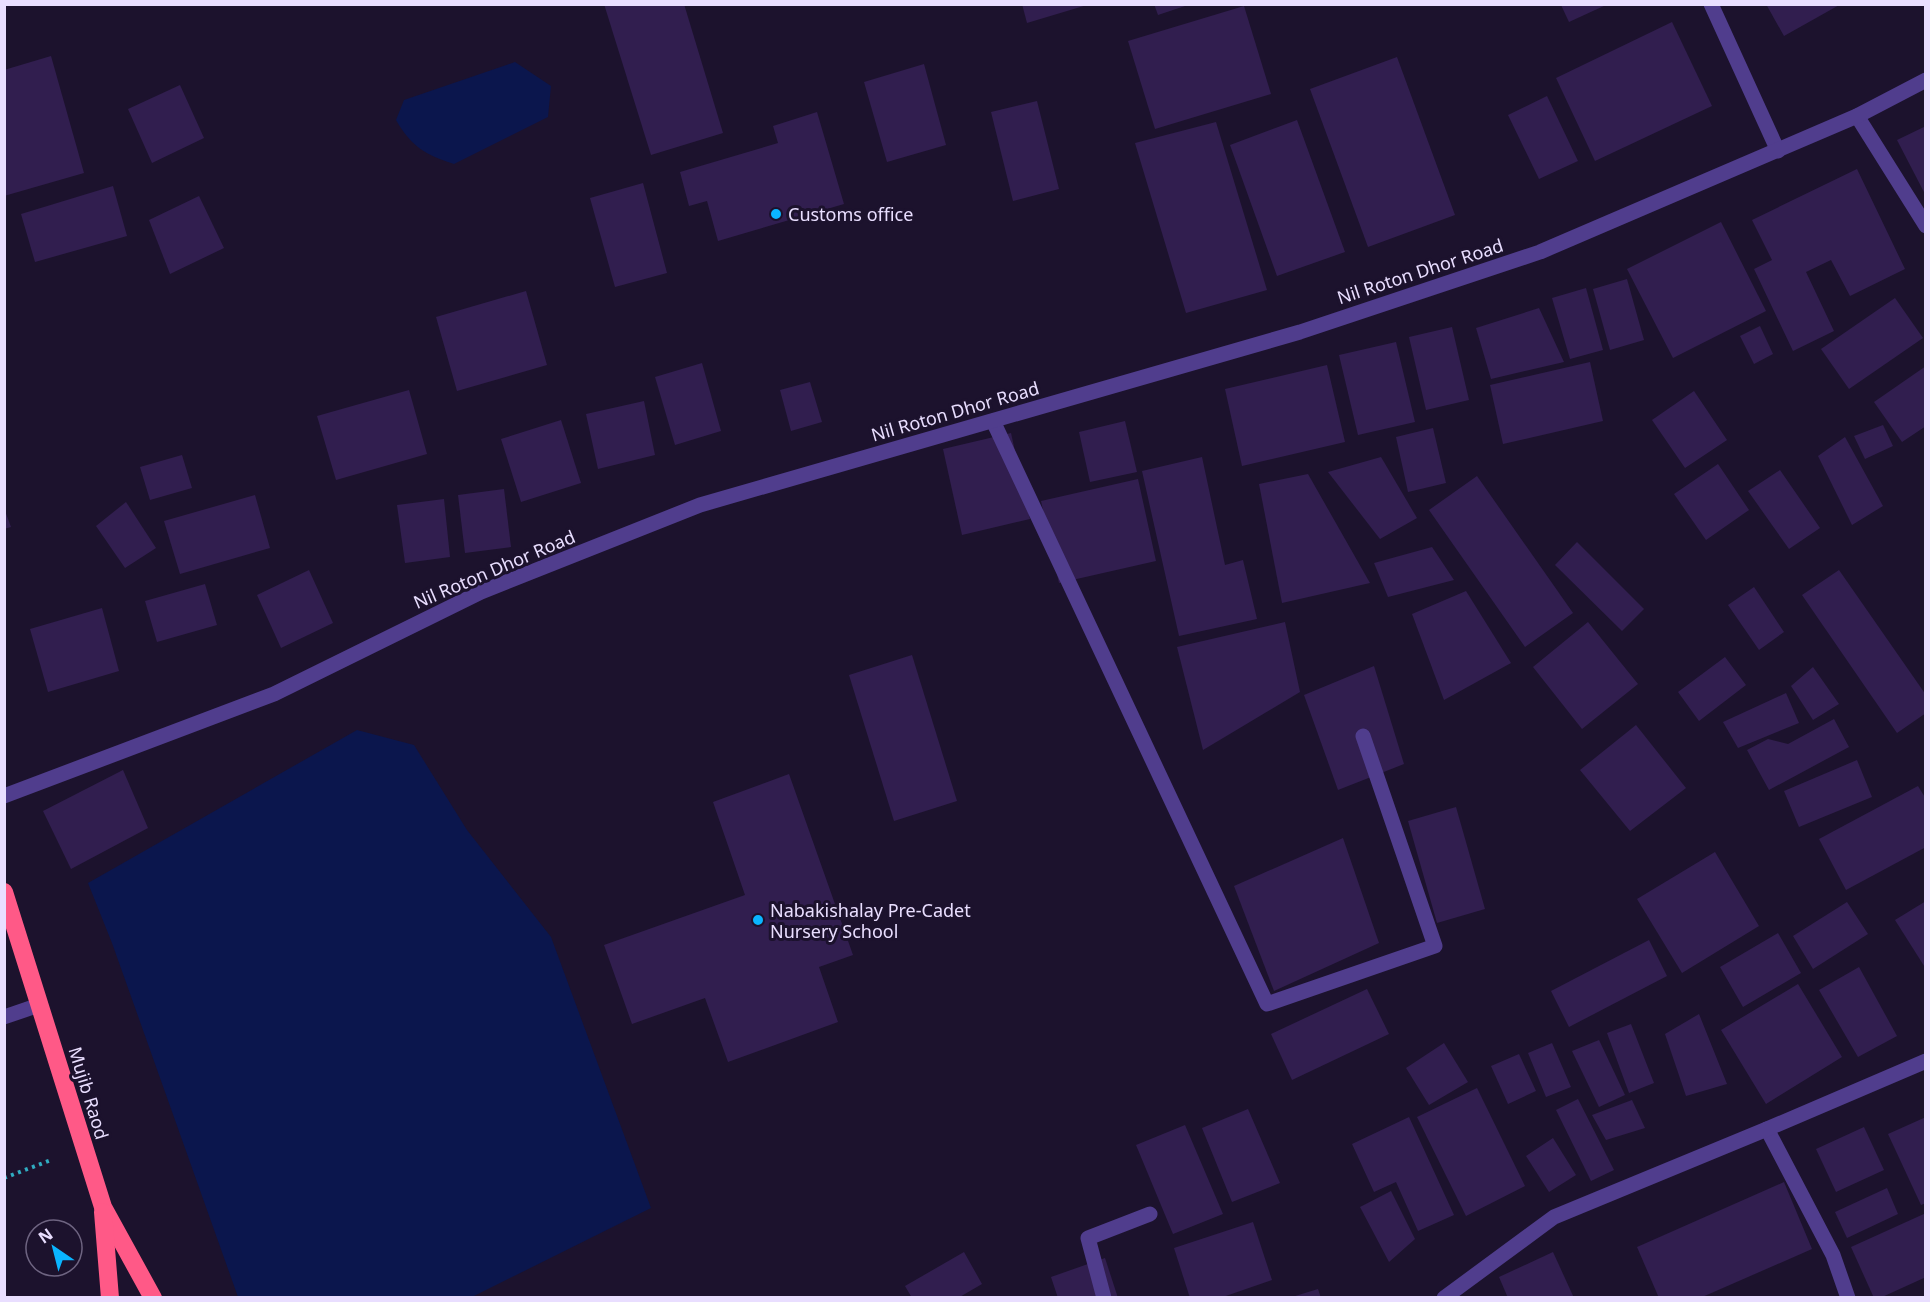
<svg xmlns="http://www.w3.org/2000/svg" width="1930" height="1302" viewBox="0 0 1930 1302" font-family="'Noto Sans',sans-serif">
	<style>
		.water { fill: #0b164d }
		.building { fill: #311e4f }
		.lines { fill: none; stroke-linecap: round; stroke-linejoin: round }
		.path { stroke: #30acc1; stroke-width: 4; stroke-dasharray: 3 4.5; stroke-linecap: butt }
		.minor { stroke: #503d8d; stroke-width: 15 }
		.highway { stroke: #ff5987; stroke-width: 18 }
		.poi-dot { fill: #0ab5ff; stroke: #1c122d; stroke-width: 2 }
		.labels { text-anchor: middle; dominant-baseline: central; stroke-width: 6; stroke-linejoin: round; paint-order: stroke }
		.poi-label { font-size: 18px; fill: #e9deff; stroke: #1c122d; text-anchor: start }
		.street-label { font-size: 18px; fill: #e9deff; stroke: #1c122d }
	</style>
	<rect width="100%" height="100%" fill="#1c122d"/>
	<g class="water">
		<path d="M515,62L551,86L548,117L454,164C425,155 411,146 396,120L404,100Z"/>
		<path d="M357,730L414,745L467,830L551,937L651,1208L472,1297H238L112,943L88,883Z"/>
	</g>
	<g class="building">
		<path d="M604,4H684L723,133L651,155Z"/>
		<path d="M1022,4H1087V5L1027,23Z"/>
		<path d="M1154,4H1188V5L1158,15Z"/>
		<path d="M1766,4H1841L1784,36Z"/>
		<path d="M1561,5H1606L1569,22Z"/>
		<path d="M1244,6L1271,94L1155,129L1128,41Z"/>
		<path d="M1672,22L1712,106L1595,161L1556,78Z"/>
		<path d="M51,56L84,173L4,196V70Z"/>
		<path d="M1397,57L1455,215L1368,247L1310,89Z"/>
		<path d="M924,64L946,145L887,162L864,82Z"/>
		<path d="M180,85L204,138L152,163L128,109Z"/>
		<path d="M1547,96L1578,161L1539,179L1508,115Z"/>
		<path d="M1037,101L1059,189L1013,201L991,112Z"/>
		<path d="M817,112L844,204L718,241L707,201L689,206L680,172L778,143L773,126Z"/>
		<path d="M1297,120L1345,252L1277,276L1230,145Z"/>
		<path d="M1216,122L1267,290L1186,313L1135,143Z"/>
		<path d="M1926,126V196L1897,140Z"/>
		<path d="M1857,169L1905,269L1850,296L1831,260L1806,272L1834,331L1793,351L1754,269L1772,260L1752,220Z"/>
		<path d="M643,183L667,273L615,287L590,198Z"/>
		<path d="M113,186L127,236L35,262L21,214Z"/>
		<path d="M199,196L224,248L170,274L149,220Z"/>
		<path d="M1721,222L1766,311L1673,358L1627,269Z"/>
		<path d="M1627,279L1644,340L1610,350L1593,289Z"/>
		<path d="M1586,288L1603,350L1570,359L1552,298Z"/>
		<path d="M526,291L547,365L457,391L436,317Z"/>
		<path d="M1895,298L1923,338L1849,389L1821,349Z"/>
		<path d="M1539,308L1564,362L1491,379L1476,328Z"/>
		<path d="M1760,326L1773,354L1754,364L1740,336Z"/>
		<path d="M1452,327L1469,400L1426,410L1409,337Z"/>
		<path d="M1396,342L1415,422L1358,435L1339,355Z"/>
		<path d="M1590,362L1603,421L1503,444L1490,385Z"/>
		<path d="M702,363L721,431L675,445L655,377Z"/>
		<path d="M1327,365L1345,442L1242,466L1225,389Z"/>
		<path d="M1926,366V426L1902,442L1874,402Z"/>
		<path d="M810,382L822,422L791,431L780,390Z"/>
		<path d="M409,390L427,454L336,480L317,416Z"/>
		<path d="M1694,391L1727,440L1685,468L1652,420Z"/>
		<path d="M644,401L655,455L598,469L586,414Z"/>
		<path d="M561,420L581,483L521,502L501,439Z"/>
		<path d="M1125,421L1137,472L1090,482L1079,432Z"/>
		<path d="M1883,425L1893,446L1865,459L1854,436Z"/>
		<path d="M1433,428L1446,483L1408,492L1396,437Z"/>
		<path d="M1011,433L1030,519L962,535L943,449Z"/>
		<path d="M1845,437L1883,506L1852,525L1818,456Z"/>
		<path d="M182,455L192,488L150,500L140,467Z"/>
		<path d="M1202,457L1225,565L1243,560L1257,619L1179,636L1142,471Z"/>
		<path d="M1381,457L1417,518L1380,539L1328,472Z"/>
		<path d="M1718,464L1749,510L1706,540L1674,494Z"/>
		<path d="M1780,470L1820,528L1789,549L1748,491Z"/>
		<path d="M1308,474L1370,583L1282,603L1259,484Z"/>
		<path d="M1477,476L1573,613L1525,647L1429,510Z"/>
		<path d="M1138,479L1156,561L1059,583L1041,501Z"/>
		<path d="M504,489L511,547L465,553L458,495Z"/>
		<path d="M255,495L270,548L180,574L164,521Z"/>
		<path d="M444,499L450,557L405,563L397,505Z"/>
		<path d="M126,502L156,548L125,568L96,526Z"/>
		<path d="M4,508L11,527L4,529Z"/>
		<path d="M1577,542L1644,609L1622,631L1555,565Z"/>
		<path d="M1432,547L1454,580L1388,597L1374,563Z"/>
		<path d="M309,570L333,623L281,648L257,595Z"/>
		<path d="M1839,570L1926,695V713L1897,733L1802,595Z"/>
		<path d="M205,584L217,625L157,642L145,601Z"/>
		<path d="M1754,587L1784,632L1759,650L1728,605Z"/>
		<path d="M1466,591L1511,663L1444,700L1412,614Z"/>
		<path d="M102,608L119,671L48,692L30,629Z"/>
		<path d="M1285,622L1300,692L1203,750L1177,647Z"/>
		<path d="M1588,622L1638,684L1582,729L1533,667Z"/>
		<path d="M912,655L957,801L894,821L849,675Z"/>
		<path d="M1725,657L1746,685L1699,721L1678,692Z"/>
		<path d="M1374,666L1404,764L1338,790L1304,695Z"/>
		<path d="M1813,667L1839,704L1813,720L1791,686Z"/>
		<path d="M1786,693L1799,723L1738,748L1723,722Z"/>
		<path d="M1834,719L1849,747L1769,790L1747,750L1768,739L1788,744Z"/>
		<path d="M1636,725L1686,788L1630,831L1580,770Z"/>
		<path d="M1857,760L1872,797L1799,827L1784,791Z"/>
		<path d="M123,770L148,828L71,869L43,811Z"/>
		<path d="M789,774L853,955L819,967L838,1022L728,1062L705,998L632,1024L604,945L745,895L713,802Z"/>
		<path d="M1918,786L1926,799V847L1846,890L1819,839Z"/>
		<path d="M1456,807L1485,909L1437,923L1408,821Z"/>
		<path d="M1343,838L1379,943L1274,991L1234,886Z"/>
		<path d="M1715,852L1759,926L1682,973L1637,899Z"/>
		<path d="M1926,901V969L1895,920Z"/>
		<path d="M1847,902L1868,934L1813,969L1793,936Z"/>
		<path d="M1778,933L1801,973L1743,1007L1720,967Z"/>
		<path d="M1649,940L1667,976L1569,1027L1551,991Z"/>
		<path d="M1859,967L1897,1036L1858,1057L1819,990Z"/>
		<path d="M1798,984L1842,1057L1766,1104L1721,1030Z"/>
		<path d="M1367,989L1389,1034L1292,1080L1271,1034Z"/>
		<path d="M1699,1014L1727,1084L1686,1096L1665,1034Z"/>
		<path d="M1631,1024L1654,1083L1629,1093L1607,1033Z"/>
		<path d="M1599,1040L1625,1095L1599,1107L1572,1051Z"/>
		<path d="M1444,1043L1468,1082L1429,1105L1406,1068Z"/>
		<path d="M1552,1043L1571,1087L1546,1097L1528,1053Z"/>
		<path d="M1519,1054L1536,1091L1508,1104L1491,1066Z"/>
		<path d="M1477,1088L1525,1186L1466,1216L1417,1117Z"/>
		<path d="M1578,1099L1614,1170L1591,1181L1556,1110Z"/>
		<path d="M1632,1100L1645,1128L1606,1140L1592,1115Z"/>
		<path d="M1248,1109L1280,1183L1232,1202L1202,1128Z"/>
		<path d="M1409,1117L1454,1215L1418,1231L1396,1182L1374,1192L1352,1144Z"/>
		<path d="M1926,1117V1203L1921,1205L1888,1134Z"/>
		<path d="M1185,1125L1223,1214L1173,1234L1136,1145Z"/>
		<path d="M1864,1127L1884,1170L1836,1192L1816,1149Z"/>
		<path d="M1553,1138L1576,1175L1549,1192L1526,1156Z"/>
		<path d="M1784,1182L1812,1249L1700,1298H1659L1637,1247Z"/>
		<path d="M1887,1188L1898,1214L1847,1238L1835,1212Z"/>
		<path d="M1391,1191L1415,1239L1389,1262L1360,1207Z"/>
		<path d="M1926,1213V1277L1880,1298H1874L1851,1247Z"/>
		<path d="M1253,1222L1272,1280L1220,1298H1190L1174,1248Z"/>
		<path d="M964,1252L982,1284L958,1298H912L905,1286Z"/>
		<path d="M1553,1252L1574,1298H1508L1499,1277Z"/>
		<path d="M1105,1258L1118,1298H1058L1051,1277Z"/>
		<path d="M1318,1289L1321,1298H1293L1292,1297Z"/>
	</g>
	<g class="lines">
		<path class="path" d="M4,1178L51,1160"/>
		<g class="minor">
			<path d="M1711,4L1778,151"/>
			<path d="M1857,116L1926,226"/>
			<path d="M993,421L1267,1004L1435,946L1363,736"/>
			<path d="M4,796L274,694L481,592L700,505L1300,332L1540,252L1857,116L1926,80"/>
			<path d="M4,1017L39,1005"/>
			<path d="M1767,1129L1833,1255L1848,1298"/>
			<path d="M1104,1298L1088,1238L1150,1214"/>
			<path d="M1444,1298L1554,1217L1767,1129L1926,1061"/>
		</g>
		<g class="highway">
			<path d="M4,892L103,1207L153,1298"/>
			<path d="M103,1212L110,1298"/>
		</g>
	</g>
	<g class="poi-dot">
		<circle cx="776" cy="214" r="6"/>
		<circle cx="758" cy="920" r="6"/>
	</g>
	<g class="labels">
		<g class="poi-label">
			<text x="788" y="214">Customs office</text>
			<text x="770" y="910">Nabakishalay Pre-Cadet<tspan x="770" dy="21">Nursery School</tspan></text>
		</g>
		<g class="street-label">
			<text transform="translate(1420 271) rotate(-18)">Nil Roton Dhor Road</text>
			<text transform="translate(955 411) rotate(-16)">Nil Roton Dhor Road</text>
			<text transform="translate(494 569) rotate(-23)">Nil Roton Dhor Road</text>
			<text transform="translate(89 1093) rotate(73)">Mujib Raod</text>
		</g>
	</g>
	<rect width="1930" height="1302" fill="none" stroke="#e9deff" stroke-width="12"/>
	<g transform="translate(54 1248) rotate(325)"><circle r="28" fill="#1c122d" stroke="#6e6481" stroke-width="1.5"/>
	<path d="M0-4.5L10 22L0 15L-10 22Z" fill="#0ab5ff"/>
	<text y="-9" font-size="16" font-weight="bold" text-anchor="middle" fill="#e9deff">N</text>
	</g>
</svg>
